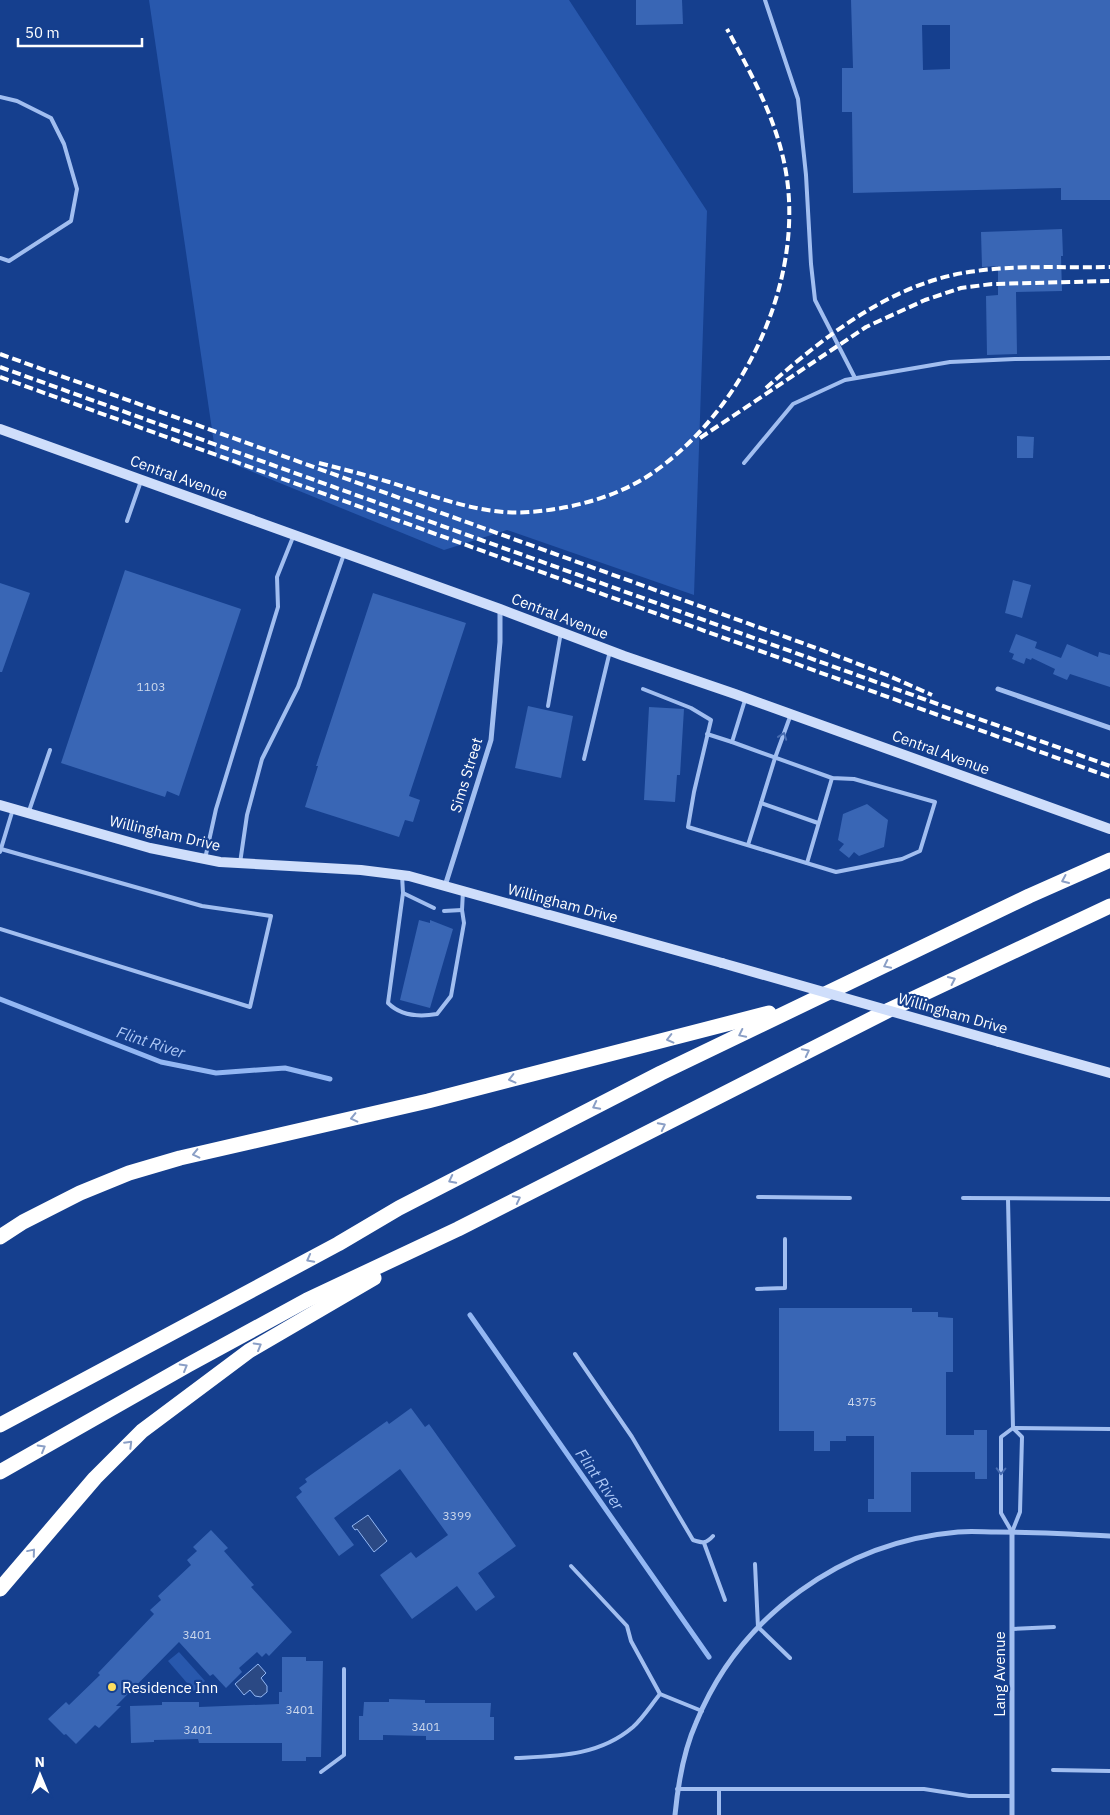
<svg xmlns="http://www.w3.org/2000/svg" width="1110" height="1815" viewBox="0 0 1110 1815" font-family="'IBM Plex Sans',sans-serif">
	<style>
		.green { fill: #2858ad }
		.water { fill: #2b4984; stroke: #93b7f3 }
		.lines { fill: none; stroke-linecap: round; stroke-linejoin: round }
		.stream { stroke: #93b7f3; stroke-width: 5 }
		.building { fill: #3966b5; fill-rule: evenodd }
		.lane { stroke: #a1bef0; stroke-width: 4 }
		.street { stroke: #a1bef0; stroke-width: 5 }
		.secondary { stroke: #cfdefb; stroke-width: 10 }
		.highway { stroke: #fff; stroke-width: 15 }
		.rail { stroke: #fff; stroke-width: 4; stroke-dasharray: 9 4; stroke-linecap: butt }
		.secondary-bridge { stroke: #cfdefb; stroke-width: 10 }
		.oneway { stroke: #466bb0 }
		.oneway2 { stroke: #8a9fc6 }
		.poi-dot { fill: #ffdf60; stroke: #153f8e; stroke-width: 2 }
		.labels { text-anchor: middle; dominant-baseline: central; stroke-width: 4.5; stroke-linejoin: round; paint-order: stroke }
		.number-label { font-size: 12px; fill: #ced9ec }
		.street-label { font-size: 15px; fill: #fff; stroke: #153f8e }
		.poi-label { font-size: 15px; fill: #fff; stroke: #153f8e; text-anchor: start }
		.water-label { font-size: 16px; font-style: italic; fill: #adc8f7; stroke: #153f8e }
	</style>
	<rect width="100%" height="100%" fill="#153f8e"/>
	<g class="green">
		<path d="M149,0H569L707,211L694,595L507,530L444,550L216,457Z"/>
		<path d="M179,1652L205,1681L194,1691L168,1661Z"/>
	</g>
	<g class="water">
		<path d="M368,1515L387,1541L374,1552L357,1529L355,1530L352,1526Z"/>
		<path d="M258,1664L266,1673L261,1678L267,1686V1692L261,1697L255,1696L250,1690L244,1695L235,1684Z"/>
	</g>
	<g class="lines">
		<g class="stream">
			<path d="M0,999L161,1062L216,1073L285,1068L330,1079"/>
			<path d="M470,1315L709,1657"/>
		</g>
	</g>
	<g class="building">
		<path d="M636,0H682L683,24L636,25Z"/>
		<path d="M851,0H1110V200H1061V188L853,193L852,112H842V68H853ZM922,25H950V69L923,70Z"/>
		<path d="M1062,229L1063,256H1061L1062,291L1016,292L1017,354L987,355L986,296L998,295V266L982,267L981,232Z"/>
		<path d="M1017,436L1034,437L1033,458H1017Z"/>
		<path d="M125,570L241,609L179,796L167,791L165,797L61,763Z"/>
		<path d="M1013,580L1031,585L1022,618L1005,613Z"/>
		<path d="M0,583L30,593L2,672H0Z"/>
		<path d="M373,593L466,623L409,796L420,800L413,822L405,820L399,837L305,807L318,766H316Z"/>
		<path d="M1016,634L1037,642L1035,648L1061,658L1067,644L1098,657L1099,652L1110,655V687L1070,674L1067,680L1053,674L1055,669L1032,658L1031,660L1026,658L1024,664L1012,659L1014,654L1009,652Z"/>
		<path d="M528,706L573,716L561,778L515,768Z"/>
		<path d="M649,707L684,709L680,775H677L675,802L644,800Z"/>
		<path d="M867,804L888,820L884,847L859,856L854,852L849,858L839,850L844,844L838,840L843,814Z"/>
		<path d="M419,920L430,923V920L453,929L430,1008L400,1000Z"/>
		<path d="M779,1308H912V1312H938V1317L953,1318V1372H946V1435H974V1430H987V1479H975V1472H911V1512H868V1499H874V1436H846V1441H830V1451H814V1431H779Z"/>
		<path d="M411,1408L425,1427L429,1424L516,1546L478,1573L495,1597L476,1611L457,1586L412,1619L380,1575L411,1552L416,1558L448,1535L400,1469L334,1518L354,1545L339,1556L296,1497L302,1492L299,1488L307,1482L305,1479L387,1421L389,1424Z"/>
		<path d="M211,1530L228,1548L224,1551L254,1585L251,1587L292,1632L269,1656L266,1653L262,1657L257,1652L239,1668L242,1672L226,1688L213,1674L210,1676L179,1642L116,1706H121L99,1728L95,1725L76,1744L66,1734L64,1735L48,1719L66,1702L69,1705L100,1675L98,1673L154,1614L150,1610L161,1600L158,1596L191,1565L187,1560L197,1551L193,1547Z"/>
		<path d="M282,1657H306V1661H323L321,1757H306V1761H282V1743H199L198,1739L154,1740V1742L131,1743L130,1706L162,1705V1702H199V1707L279,1704V1692H282Z"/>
		<path d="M389,1699L425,1700V1703H491L490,1717H494V1740H426V1736L383,1735V1740H359V1716H363L364,1702H389Z"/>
	</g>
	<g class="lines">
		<g class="lane">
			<path d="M765,0L798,99L806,175L811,264L815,300L855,378"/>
			<path d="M0,97L17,101L51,118L64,144L77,189L71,221L9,261L0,258"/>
			<path d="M744,463L793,404L845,380L950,362L1015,359L1110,358"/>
			<path d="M127,521L141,481"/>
			<path d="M643,689L691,708L711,720L694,792L688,827L836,872L902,859L920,851L935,802L854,779L832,778L732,742L745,700"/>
			<path d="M548,706L561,632"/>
			<path d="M707,734L732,742"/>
			<path d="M584,759L610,651"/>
			<path d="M761,803L818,823"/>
			<path d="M29,811L50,750"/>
			<path d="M748,845L775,758L791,714"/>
			<path d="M0,852L13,809"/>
			<path d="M205,859L216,809L278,607L277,577L293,537"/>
			<path d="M240,863L247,815L262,759L298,687L344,554"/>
			<path d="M807,863L832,778"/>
			<path d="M402,875L403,893L388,1003C401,1016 420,1017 437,1014L451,996L464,923L462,910L463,891"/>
			<path d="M403,893L434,908"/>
			<path d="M444,911L462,910"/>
			<path d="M0,929L250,1007L271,916L202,906L1,849"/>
			<path d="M758,1197L850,1198"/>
			<path d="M963,1198L1110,1199"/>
			<path d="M1008,1199L1013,1428L1022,1437L1020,1512L1012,1532"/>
			<path d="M757,1289L785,1288V1239"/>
			<path d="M575,1354L632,1437L693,1540C702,1543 706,1544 713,1536"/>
			<path d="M1012,1532L1001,1513V1437L1013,1428L1110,1429"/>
			<path d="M704,1543L725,1600"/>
			<path d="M755,1564L758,1627L790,1658"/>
			<path d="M571,1566L627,1626L631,1641L660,1694L702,1711"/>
			<path d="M1012,1629L1054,1627"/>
			<path d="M516,1758C558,1756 599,1756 633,1727C643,1718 651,1705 660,1694"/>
			<path d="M1053,1770L1110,1771"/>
			<path d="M321,1772L344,1755V1669"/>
			<path d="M677,1789H924L969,1796H1012"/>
			<path d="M719,1789V1815"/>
		</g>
		<g class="street">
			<path d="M998,689L1110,728"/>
			<path d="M445,886L491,740L500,642V609"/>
			<path d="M1012,1532V1815"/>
			<path d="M675,1815C678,1784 683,1752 696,1723C740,1615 843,1542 958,1532C971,1531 984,1532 996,1532C1034,1532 1072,1534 1110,1536"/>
		</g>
		<g class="secondary">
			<path d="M0,429L500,609L624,656L735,694L1110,829"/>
			<path d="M0,805L150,848L220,862L361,870L409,876L722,963"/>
			<path d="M999,1042L1110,1073"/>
		</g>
		<g class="highway">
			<path d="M0,1237L23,1222L80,1193L129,1173L180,1158L428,1101L769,1013"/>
			<path d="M0,1425L338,1244L399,1208L661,1073L1029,896L1110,860"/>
			<path d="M0,1472L188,1365L307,1300L458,1229L889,1010L1110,906"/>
			<path d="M0,1589L95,1478L142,1431L249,1351L374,1278"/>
		</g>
		<g class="rail">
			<path d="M0,354L819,649L887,675L932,695"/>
			<path d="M0,367L1110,766"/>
			<path d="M0,377L1110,777"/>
			<path d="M766,388C826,335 894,281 976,271C1020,265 1066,268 1110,267"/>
			<path d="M700,438L866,327L925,300L961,288L992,284L1110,281"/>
			<path d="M319,463C343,469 366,475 389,482C434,496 482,516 530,512C571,509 617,497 651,474C739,414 799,294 788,187C782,129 754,79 727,29"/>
		</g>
		<path class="secondary-bridge" d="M722,963L999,1042"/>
	</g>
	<defs><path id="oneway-chevron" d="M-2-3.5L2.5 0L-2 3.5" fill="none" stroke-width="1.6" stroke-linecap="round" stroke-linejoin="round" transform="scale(1.25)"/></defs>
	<g class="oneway">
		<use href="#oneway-chevron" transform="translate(783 736) rotate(-70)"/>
		<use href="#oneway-chevron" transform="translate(1001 1471) rotate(91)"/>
	</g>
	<g class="oneway2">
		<use href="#oneway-chevron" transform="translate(1065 880) rotate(156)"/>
		<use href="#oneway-chevron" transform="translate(887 965) rotate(154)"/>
		<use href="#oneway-chevron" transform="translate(952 980) rotate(-25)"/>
		<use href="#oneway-chevron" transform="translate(742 1034) rotate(154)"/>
		<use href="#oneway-chevron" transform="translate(670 1039) rotate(166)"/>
		<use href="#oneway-chevron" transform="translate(806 1052) rotate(-27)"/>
		<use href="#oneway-chevron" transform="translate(512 1079) rotate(166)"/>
		<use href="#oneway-chevron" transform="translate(596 1106) rotate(153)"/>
		<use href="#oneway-chevron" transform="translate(354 1118) rotate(167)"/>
		<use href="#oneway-chevron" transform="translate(662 1126) rotate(-27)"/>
		<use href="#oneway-chevron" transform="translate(196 1154) rotate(167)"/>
		<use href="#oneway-chevron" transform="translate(452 1180) rotate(153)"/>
		<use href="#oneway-chevron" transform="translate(517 1199) rotate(-27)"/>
		<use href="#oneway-chevron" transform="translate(310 1259) rotate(152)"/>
		<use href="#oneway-chevron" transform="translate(258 1346) rotate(-30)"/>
		<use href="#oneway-chevron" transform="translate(184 1367) rotate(-30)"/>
		<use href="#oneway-chevron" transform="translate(129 1444) rotate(-45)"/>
		<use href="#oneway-chevron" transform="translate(42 1448) rotate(-30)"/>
		<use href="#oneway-chevron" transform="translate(32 1552) rotate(-50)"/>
	</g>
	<circle class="poi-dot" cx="112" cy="1687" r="5"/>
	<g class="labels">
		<g class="number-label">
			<text x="151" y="686">1103</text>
			<text x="862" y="1401">4375</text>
			<text x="457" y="1515">3399</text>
			<text x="197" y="1634">3401</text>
			<text x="300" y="1709">3401</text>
			<text x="426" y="1726">3401</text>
			<text x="198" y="1729">3401</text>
		</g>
		<g class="street-label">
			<text transform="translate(179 477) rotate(20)">Central Avenue</text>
			<text transform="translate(560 616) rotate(21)">Central Avenue</text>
			<text transform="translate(941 752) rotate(20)">Central Avenue</text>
			<text transform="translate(466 775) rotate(-73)">Sims Street</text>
			<text transform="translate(165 833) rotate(13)">Willingham Drive</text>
			<text transform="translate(563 903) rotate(15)">Willingham Drive</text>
			<text transform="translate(953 1013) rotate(16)">Willingham Drive</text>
			<text transform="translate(999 1674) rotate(-90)">Lang Avenue</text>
		</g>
		<g class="poi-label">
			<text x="122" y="1687">Residence Inn</text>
		</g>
		<g class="water-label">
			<text transform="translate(151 1042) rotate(18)">Flint River</text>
			<text transform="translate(600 1479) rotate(55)">Flint River</text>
		</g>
	</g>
	<g transform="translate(40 1775) rotate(359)" stroke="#153f8e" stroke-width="4" paint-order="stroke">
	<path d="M0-4L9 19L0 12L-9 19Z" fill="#ffffff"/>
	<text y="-8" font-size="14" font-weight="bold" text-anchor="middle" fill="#ffffff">N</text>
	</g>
	<path d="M18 38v8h124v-8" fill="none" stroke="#ffffff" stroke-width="2.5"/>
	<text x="25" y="38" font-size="15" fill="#ffffff" stroke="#153f8e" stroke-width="4" paint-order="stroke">50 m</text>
</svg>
